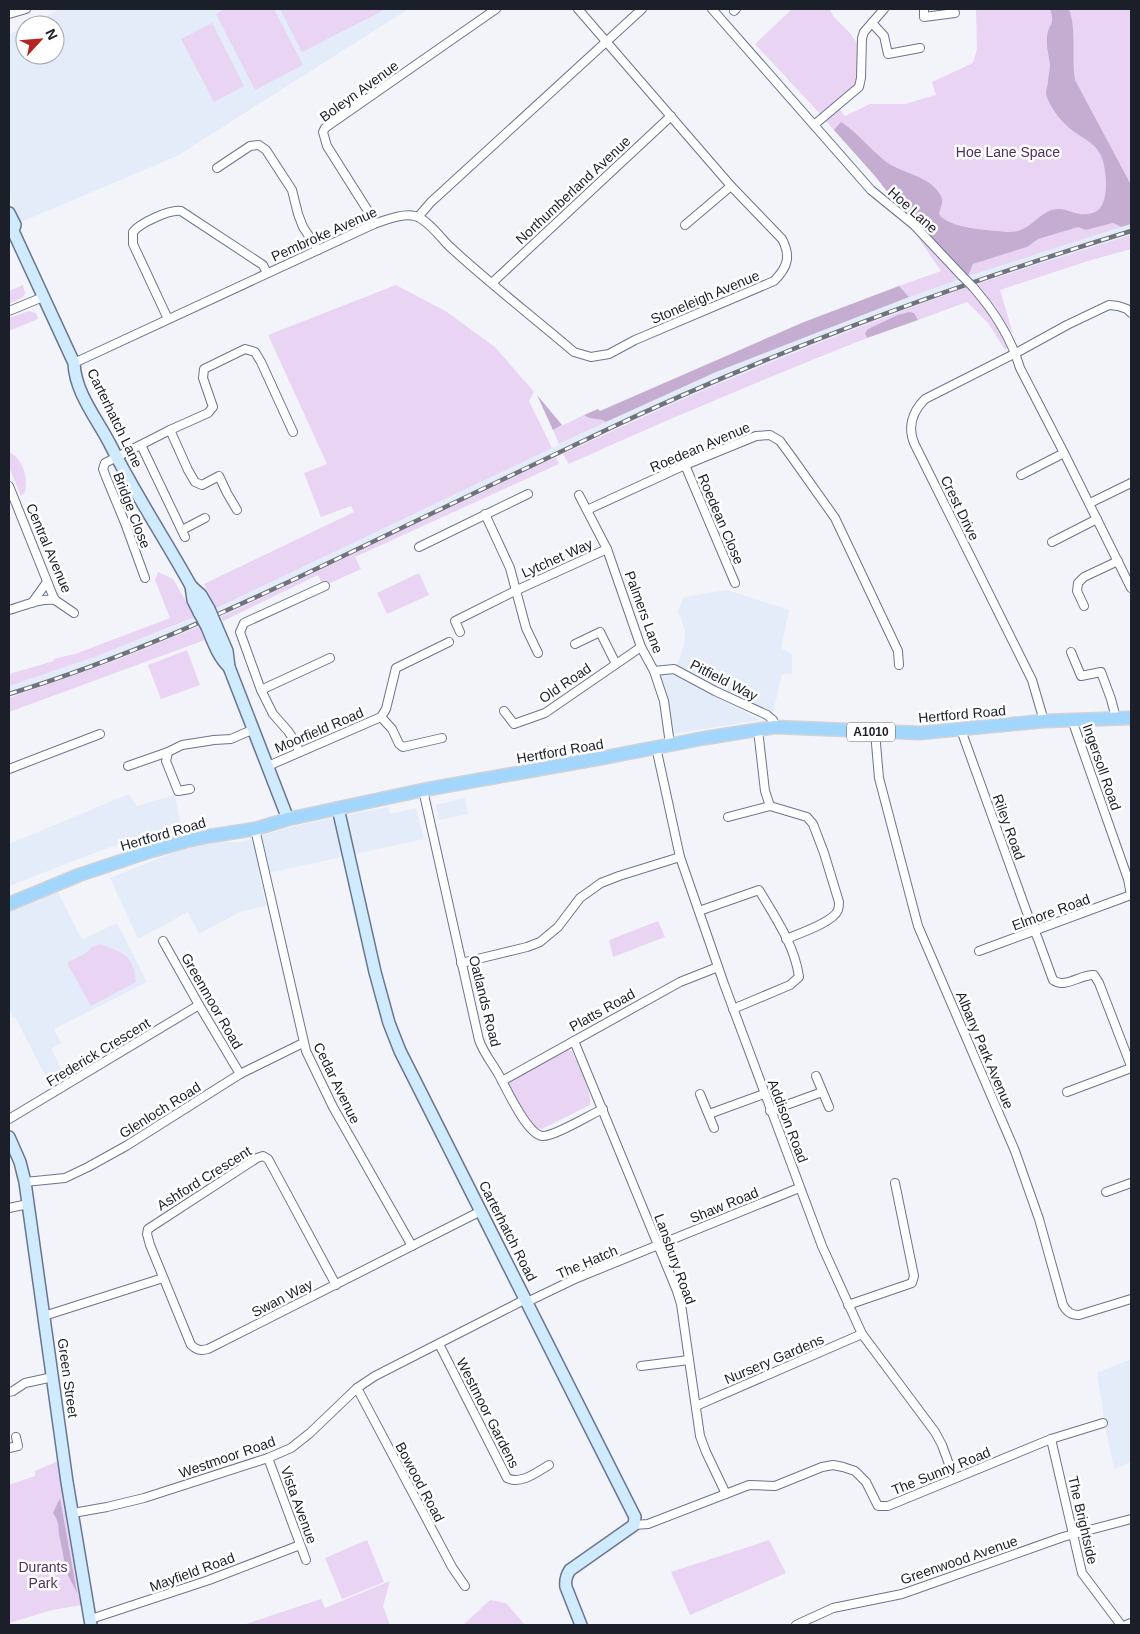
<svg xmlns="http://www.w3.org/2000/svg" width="1140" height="1634" viewBox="0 0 1140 1634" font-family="Helvetica,sans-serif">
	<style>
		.built { fill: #e4ebf9 }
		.green { fill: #e9d4f4 }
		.forest { fill: #c5acd1 }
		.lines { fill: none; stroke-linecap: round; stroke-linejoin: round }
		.street-casing { stroke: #6a758e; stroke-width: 10 }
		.secondary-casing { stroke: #6a758e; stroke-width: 14 }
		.primary-casing { stroke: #d1d2d4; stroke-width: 15 }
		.street { stroke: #fff; stroke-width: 8 }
		.secondary { stroke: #d0ebfe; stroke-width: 11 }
		.primary { stroke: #a2d6fd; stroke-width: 12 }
		.rail-casing { stroke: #70737c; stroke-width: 4.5 }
		.rail { stroke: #fff; stroke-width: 2.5; stroke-dasharray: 8; stroke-linecap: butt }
		.street-bridge-casing { stroke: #6a758e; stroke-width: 10; stroke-linecap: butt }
		.secondary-bridge-casing { stroke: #6a758e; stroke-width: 14; stroke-linecap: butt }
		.street-bridge { stroke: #fff; stroke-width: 8 }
		.secondary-bridge { stroke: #d0ebfe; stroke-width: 11 }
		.labels { text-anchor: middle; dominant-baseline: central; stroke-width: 5; stroke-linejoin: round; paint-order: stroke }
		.shield { fill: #fff; stroke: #5f6269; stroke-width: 1 }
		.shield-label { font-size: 12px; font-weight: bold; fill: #1b1f29 }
		.street-label { font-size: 14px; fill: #1b1f29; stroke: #fff }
		.park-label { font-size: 14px; fill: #502e5f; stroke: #fff }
	</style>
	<rect width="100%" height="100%" fill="#f2f4fa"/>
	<g class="built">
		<path d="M60,9H113L115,11L118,9L407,10L177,156L21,222L9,195V35L25,26V55H55V25H28Z"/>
		<path d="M1131,224V235L968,287L853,329L775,360L618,427L229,613L183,634L71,677L9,698V686L95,657L180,624L600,425L716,372L919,293L989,268Z"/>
		<path d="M727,590L789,610L781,648L792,654V674H782L773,713L675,670L684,646L685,631L678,611L684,597Z"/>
		<path d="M667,672L760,720L673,734L660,674Z"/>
		<path d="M129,794L137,806L175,795L182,832L144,842L142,836L94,853L9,886V844Z"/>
		<path d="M465,798L468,814L439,820L436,805Z"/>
		<path d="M388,807L390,814L416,808L424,839L259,875L266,906L240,912L199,934L188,912L138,939L110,878L185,848L221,842H241L298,825Z"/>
		<path d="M57,890L82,940L117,923L147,982L54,1029L61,1043L51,1049L66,1078L51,1086L15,1017L13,1018L9,1010V911Z"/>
		<path d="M1131,1359V1462L1114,1469L1105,1426L1097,1373Z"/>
	</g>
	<g class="green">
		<path d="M225,9H274L303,65L255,90L216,14Z"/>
		<path d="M280,9H386L302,52Z"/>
		<path d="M792,9H830L833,16L850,33L859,46L857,85L840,110L845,116L870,104H905L936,95L932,82L973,63L977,49L976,9H1131V211L1086,230L1113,223L1121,227L968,276L973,264L1027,247L1036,240L958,264L910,214L893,199L875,176L811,104L755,44Z"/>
		<path d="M212,23L244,86L214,102L181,39Z"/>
		<path d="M915,233L957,278L960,279L909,297L899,286L941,271Z"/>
		<path d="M1131,235V249L1088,261L1000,290L1013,334L994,304L977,284Z"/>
		<path d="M23,285L25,293L23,297L9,304V291Z"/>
		<path d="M396,285L447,312L496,348L534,392L529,401L552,448L216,608L204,584L354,512L351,506L321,517L304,473L327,464L268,335Z"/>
		<path d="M968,287L979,301L1006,339L1007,346L1005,350L988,323L967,302L918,320L914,313L868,329L865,333L867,338C767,378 667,419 569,464L563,454C695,391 830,336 968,287Z"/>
		<path d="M29,311L36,313L38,319L9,331V318Z"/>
		<path d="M584,415C591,421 600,417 606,422L559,444L553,430Z"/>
		<path d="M9,452C23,459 28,477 25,492L21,496L9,467Z"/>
		<path d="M556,457L559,464L355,557L361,569L328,584L326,582L322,584L318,575L223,621L221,617Z"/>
		<path d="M158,572L173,579L195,617L95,657L9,686V674L54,661L53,659L75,654L170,618L155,580Z"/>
		<path d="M419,573L429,595L387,614L377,593Z"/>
		<path d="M199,627L205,640L9,712V698L117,660Z"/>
		<path d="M187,650L200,685L161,699L148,665Z"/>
		<path d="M658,921L665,937L613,957L609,940Z"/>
		<path d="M100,944C123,953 134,955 136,982L91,1006L67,963L86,953L92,947Z"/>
		<path d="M565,1048L572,1051C578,1066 592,1090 590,1105L542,1129L535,1127L507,1085L508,1080Z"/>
		<path d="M58,1461L82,1605L52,1610L9,1623V1485L35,1476V1471Z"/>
		<path d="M367,1540L384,1582L342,1599L325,1558Z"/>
		<path d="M769,1540L786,1573L690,1615L671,1572Z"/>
		<path d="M390,1581L383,1606L390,1625H243L321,1599L325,1608Z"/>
		<path d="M490,1600L506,1603L525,1625H463Z"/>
	</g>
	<g class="forest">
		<path d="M1050,9H1069C1077,32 1071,56 1075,80L1131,185V224L1121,227L1113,223L1086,230L1078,227L1038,239L1027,247L973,264L968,276L910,214L893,199L875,176L834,130L841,122C858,133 870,149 885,161C902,174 930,175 941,196C944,203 940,207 939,214C948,229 991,230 1007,232C1031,234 1037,211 1057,209C1067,208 1077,216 1087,214C1090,214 1096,212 1098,210C1110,201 1107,164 1099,152C1092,140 1077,136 1067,126C1059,119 1049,105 1046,94C1046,91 1047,86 1048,83C1048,77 1050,70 1050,64C1049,56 1046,46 1047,38C1048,23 1056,26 1050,9Z"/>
		<path d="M899,286L909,297L716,372L606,422C600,417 591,421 584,415L598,409L600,411L804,322Z"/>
		<path d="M909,312L914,313L918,320L867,338L865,333L868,329L898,315Z"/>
		<path d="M537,395L562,425L553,430Z"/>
		<path d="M60,1498L77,1593C74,1586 66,1573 65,1567C64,1558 62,1549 60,1539C57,1527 61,1525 53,1513Z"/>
	</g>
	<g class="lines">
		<defs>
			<g id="street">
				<path d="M712,9L871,190L914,225L962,276"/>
				<path d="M924,9V17L955,13"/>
				<path d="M734,11L736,9"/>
				<path d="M9,14L26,9"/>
				<path d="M872,23L884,36L888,54L920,48"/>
				<path d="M814,125L859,87L861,78L862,38L864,32L884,9"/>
				<path d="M217,168L250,146L259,145L266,150L292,190L298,214L303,227L318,250"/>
				<path d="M418,217L431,202L642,9"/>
				<path d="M374,224L368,211L327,146L323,132L325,128L496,9"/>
				<path d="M685,225L731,186"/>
				<path d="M492,283L671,116"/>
				<path d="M973,287C994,311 1011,337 1020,368L1064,453L1131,588"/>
				<path d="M9,311L43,297"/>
				<path d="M168,319L133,244V232C140,223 170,209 181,211L263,265L267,273"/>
				<path d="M74,363L374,224C386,220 403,213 415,216C427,219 441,238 449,246C489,283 533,317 574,352L591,357L609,354L635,340L774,281C788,267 791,256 782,239L731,186L578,9"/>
				<path d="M170,430L188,470L195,482L202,485L219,476L227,493L237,510"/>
				<path d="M141,445L185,537"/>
				<path d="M685,465L735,583"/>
				<path d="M1021,475L1064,453"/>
				<path d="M9,486L53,596L55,600L74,613"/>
				<path d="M579,495L607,549L641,647L654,671L664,701L670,744"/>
				<path d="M1090,503L1131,483"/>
				<path d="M587,510L685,465L756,436L770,435L780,441L791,456L835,518L898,651L899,665"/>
				<path d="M485,514L510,568L526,628L538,653"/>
				<path d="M182,530L205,518"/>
				<path d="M1052,542L1097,519"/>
				<path d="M419,547L528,494"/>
				<path d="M145,578L125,523L106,477L103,469L105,463L170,430L208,413L213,407L203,378L204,369L245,349L255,352L261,362L293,432"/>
				<path d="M32,603L47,582"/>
				<path d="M1084,606L1077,591L1078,583L1084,577L1118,561"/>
				<path d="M9,610C24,606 39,598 55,600"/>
				<path d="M460,632L455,621L517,590L607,549"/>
				<path d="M575,644L600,632L616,664"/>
				<path d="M1071,652L1081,676L1101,672L1111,699L1116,718"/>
				<path d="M654,671L674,669L715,691L767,715L773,720L775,727"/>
				<path d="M261,690L330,658"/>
				<path d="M504,711L514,724L545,713L641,647"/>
				<path d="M381,717L392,729L399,744L403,747L442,738"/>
				<path d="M1044,721L1032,680L915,445C907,428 912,412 925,399L1016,353L1067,325L1109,305L1118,306L1127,309L1131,313"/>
				<path d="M758,730L765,791L770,806"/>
				<path d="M961,730L1030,921L1038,939L1053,980C1065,989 1081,974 1094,975L1099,983L1131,1066"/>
				<path d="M875,732L879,778L918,926L1015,1151L1039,1219L1063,1305C1067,1312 1071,1315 1079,1315L1131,1299"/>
				<path d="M656,747L680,857L724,984L822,1246L862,1334L935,1432L942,1445L954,1478"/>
				<path d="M299,752L296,743L288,731L273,714L261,690L240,632L244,623L325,586"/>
				<path d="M128,766L168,752"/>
				<path d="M268,766L381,717L386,709L396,668L449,642"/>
				<path d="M9,769L100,734"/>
				<path d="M190,789L178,791L166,761L168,752L182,745L214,740L231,739L254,729"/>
				<path d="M423,790L479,1040C484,1054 493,1064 500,1077C507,1090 527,1134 542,1136C554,1137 589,1115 603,1109"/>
				<path d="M728,817L770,806L807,817L813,824L824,853L839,902C839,904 839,907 838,910C834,922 798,934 786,939"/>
				<path d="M255,829L306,1051L333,1107L412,1246"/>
				<path d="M699,911L759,890C775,917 795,946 799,977L790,985L733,1009"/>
				<path d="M163,941L199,1005L240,1074"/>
				<path d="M979,951L1131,895L1128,879L1072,720"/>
				<path d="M461,963L527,947L540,942L558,927L580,898L601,883L619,876L680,857"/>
				<path d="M574,1041L677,1291L681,1304L700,1436L706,1452L726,1494"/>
				<path d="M816,1076L829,1107"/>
				<path d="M502,1081L680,982L718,967"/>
				<path d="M1067,1092L1131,1068"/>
				<path d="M700,1094L714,1128"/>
				<path d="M770,1111L822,1092"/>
				<path d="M709,1114L764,1094"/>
				<path d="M9,1119L199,1005"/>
				<path d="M25,1182L65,1178L88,1167L126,1146L240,1074L303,1043"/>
				<path d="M1106,1192L1131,1183"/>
				<path d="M9,1208L28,1204"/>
				<path d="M336,1285L273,1168L268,1159L263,1156L257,1158L148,1229L147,1234L150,1245L191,1345C197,1350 200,1351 208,1349L481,1211"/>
				<path d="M848,1305L912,1283L914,1276L895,1183"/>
				<path d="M44,1316L163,1278"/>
				<path d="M439,1344L507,1478C521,1485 537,1472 549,1465"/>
				<path d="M641,1366L689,1360"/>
				<path d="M357,1388L452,1567L465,1586"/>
				<path d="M9,1392L13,1391L25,1383L53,1377"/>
				<path d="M696,1406L862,1334"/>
				<path d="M1051,1439L1082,1573L1121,1625"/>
				<path d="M9,1448L18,1446L16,1437"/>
				<path d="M268,1458L306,1560"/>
				<path d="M73,1513L107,1507L144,1498L268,1458L291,1448L310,1433L357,1388L375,1376L522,1301L527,1302L577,1278L799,1188"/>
				<path d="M634,1525L648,1524L749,1485L775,1486L822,1467L833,1465L843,1467L855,1471L866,1482L878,1506H888L1051,1439L1103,1423"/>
				<path d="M91,1619L209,1580L300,1545"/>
				<path d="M796,1625L833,1608L902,1594L1063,1537L1131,1519"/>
				<path d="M1126,1625L1131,1623"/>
			</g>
			<g id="secondary">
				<path d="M9,213L15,225L13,231L74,363C75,393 98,420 111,446C135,494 165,539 191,586L201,595L209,609"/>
				<path d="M191,586L193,600L200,614"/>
				<path d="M215,623L227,651L229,667L288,819"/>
				<path d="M207,627C213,641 218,657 229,667"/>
				<path d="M338,808L375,972L389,1023L400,1051L635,1517L634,1525L570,1570C566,1576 565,1580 566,1587L581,1625"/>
				<path d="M9,1137L20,1162L25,1182L67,1482L91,1625"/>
			</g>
			<path id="primary" d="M9,904L79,875L151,851L186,841L210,836L255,829L288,819L423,790L607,757L705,738L775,727L920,733L1044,721L1131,718"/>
		</defs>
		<use href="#street" class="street-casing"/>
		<use href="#secondary" class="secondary-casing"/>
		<use href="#primary" class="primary-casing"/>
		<use href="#street" class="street"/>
		<use href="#secondary" class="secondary"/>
		<use href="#primary" class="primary"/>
		<defs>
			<path id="rail" d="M9,694C124,659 233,609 341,557C430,514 518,472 606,430C776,350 952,286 1131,231"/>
		</defs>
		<use href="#rail" class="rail-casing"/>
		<use href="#rail" class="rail"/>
		<defs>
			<path id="street-bridge" d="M962,276L973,287"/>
			<g id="secondary-bridge">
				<path d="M209,609L215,623"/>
				<path d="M200,614L207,627"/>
			</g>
		</defs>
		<use href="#street-bridge" class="street-bridge-casing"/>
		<use href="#secondary-bridge" class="secondary-bridge-casing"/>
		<use href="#street-bridge" class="street-bridge"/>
		<use href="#secondary-bridge" class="secondary-bridge"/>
	</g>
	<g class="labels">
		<rect class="shield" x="847" y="722.5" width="48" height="19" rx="4"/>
		<g class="shield-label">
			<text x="871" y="732">A1010</text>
		</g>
		<g class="street-label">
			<text transform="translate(359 91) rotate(-36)">Boleyn Avenue</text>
			<text transform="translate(573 190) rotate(-43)">Northumberland Avenue</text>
			<text transform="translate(913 210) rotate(42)">Hoe Lane</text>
			<text transform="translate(324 234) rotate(-24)">Pembroke Avenue</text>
			<text transform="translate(705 297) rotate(-23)">Stoneleigh Avenue</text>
			<text transform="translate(115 418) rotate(64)">Carterhatch Lane</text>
			<text transform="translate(700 447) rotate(-23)">Roedean Avenue</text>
			<text transform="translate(960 508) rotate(64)">Crest Drive</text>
			<text transform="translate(132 510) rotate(69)">Bridge Close</text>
			<text transform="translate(721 519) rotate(67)">Roedean Close</text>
			<text transform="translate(49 548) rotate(67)">Central Avenue</text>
			<text transform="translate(557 558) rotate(-24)">Lytchet Way</text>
			<text transform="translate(644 612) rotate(70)">Palmers Lane</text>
			<text transform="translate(724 680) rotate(27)">Pitfield Way</text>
			<text transform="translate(565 683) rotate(-34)">Old Road</text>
			<text transform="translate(962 714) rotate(-5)">Hertford Road</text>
			<text transform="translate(319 730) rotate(-23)">Moorfield Road</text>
			<text transform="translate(560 751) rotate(-10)">Hertford Road</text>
			<text transform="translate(1102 767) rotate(71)">Ingersoll Road</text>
			<text transform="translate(1009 827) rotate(70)">Riley Road</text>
			<text transform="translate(163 834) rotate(-16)">Hertford Road</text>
			<text transform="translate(1051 912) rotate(-20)">Elmore Road</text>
			<text transform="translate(212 1001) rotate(60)">Greenmoor Road</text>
			<text transform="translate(485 1001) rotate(76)">Oatlands Road</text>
			<text transform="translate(602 1010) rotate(-29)">Platts Road</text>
			<text transform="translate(985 1050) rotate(67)">Albany Park Avenue</text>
			<text transform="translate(98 1052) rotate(-31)">Frederick Crescent</text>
			<text transform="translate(337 1083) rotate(64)">Cedar Avenue</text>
			<text transform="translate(160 1110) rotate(-32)">Glenloch Road</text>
			<text transform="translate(788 1121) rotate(69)">Addison Road</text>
			<text transform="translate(204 1178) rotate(-32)">Ashford Crescent</text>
			<text transform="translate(724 1205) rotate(-22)">Shaw Road</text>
			<text transform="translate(508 1231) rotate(63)">Carterhatch Road</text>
			<text transform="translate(675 1259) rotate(70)">Lansbury Road</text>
			<text transform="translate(587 1262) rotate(-23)">The Hatch</text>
			<text transform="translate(282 1298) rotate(-27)">Swan Way</text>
			<text transform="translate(774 1359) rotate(-23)">Nursery Gardens</text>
			<text transform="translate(68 1378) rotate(82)">Green Street</text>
			<text transform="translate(488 1413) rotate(63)">Westmoor Gardens</text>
			<text transform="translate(227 1457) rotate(-19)">Westmoor Road</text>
			<text transform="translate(941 1471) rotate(-22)">The Sunny Road</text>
			<text transform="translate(420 1482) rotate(62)">Bowood Road</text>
			<text transform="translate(299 1505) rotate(70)">Vista Avenue</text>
			<text transform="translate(1083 1520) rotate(77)">The Brightside</text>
			<text transform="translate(959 1560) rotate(-19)">Greenwood Avenue</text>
			<text transform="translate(192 1572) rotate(-20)">Mayfield Road</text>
		</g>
		<g class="park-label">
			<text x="1008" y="152">Hoe Lane Space</text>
			<text x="43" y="1567">Durants<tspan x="43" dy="16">Park</tspan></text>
		</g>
	</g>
	<rect width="1140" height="1634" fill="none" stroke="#1b1f29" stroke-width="20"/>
	<g transform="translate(40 40) rotate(64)"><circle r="24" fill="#ffffff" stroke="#a4a5a9"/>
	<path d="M0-4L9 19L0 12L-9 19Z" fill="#b42523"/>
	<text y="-8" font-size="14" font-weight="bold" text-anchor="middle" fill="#1b1f29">N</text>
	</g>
</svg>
